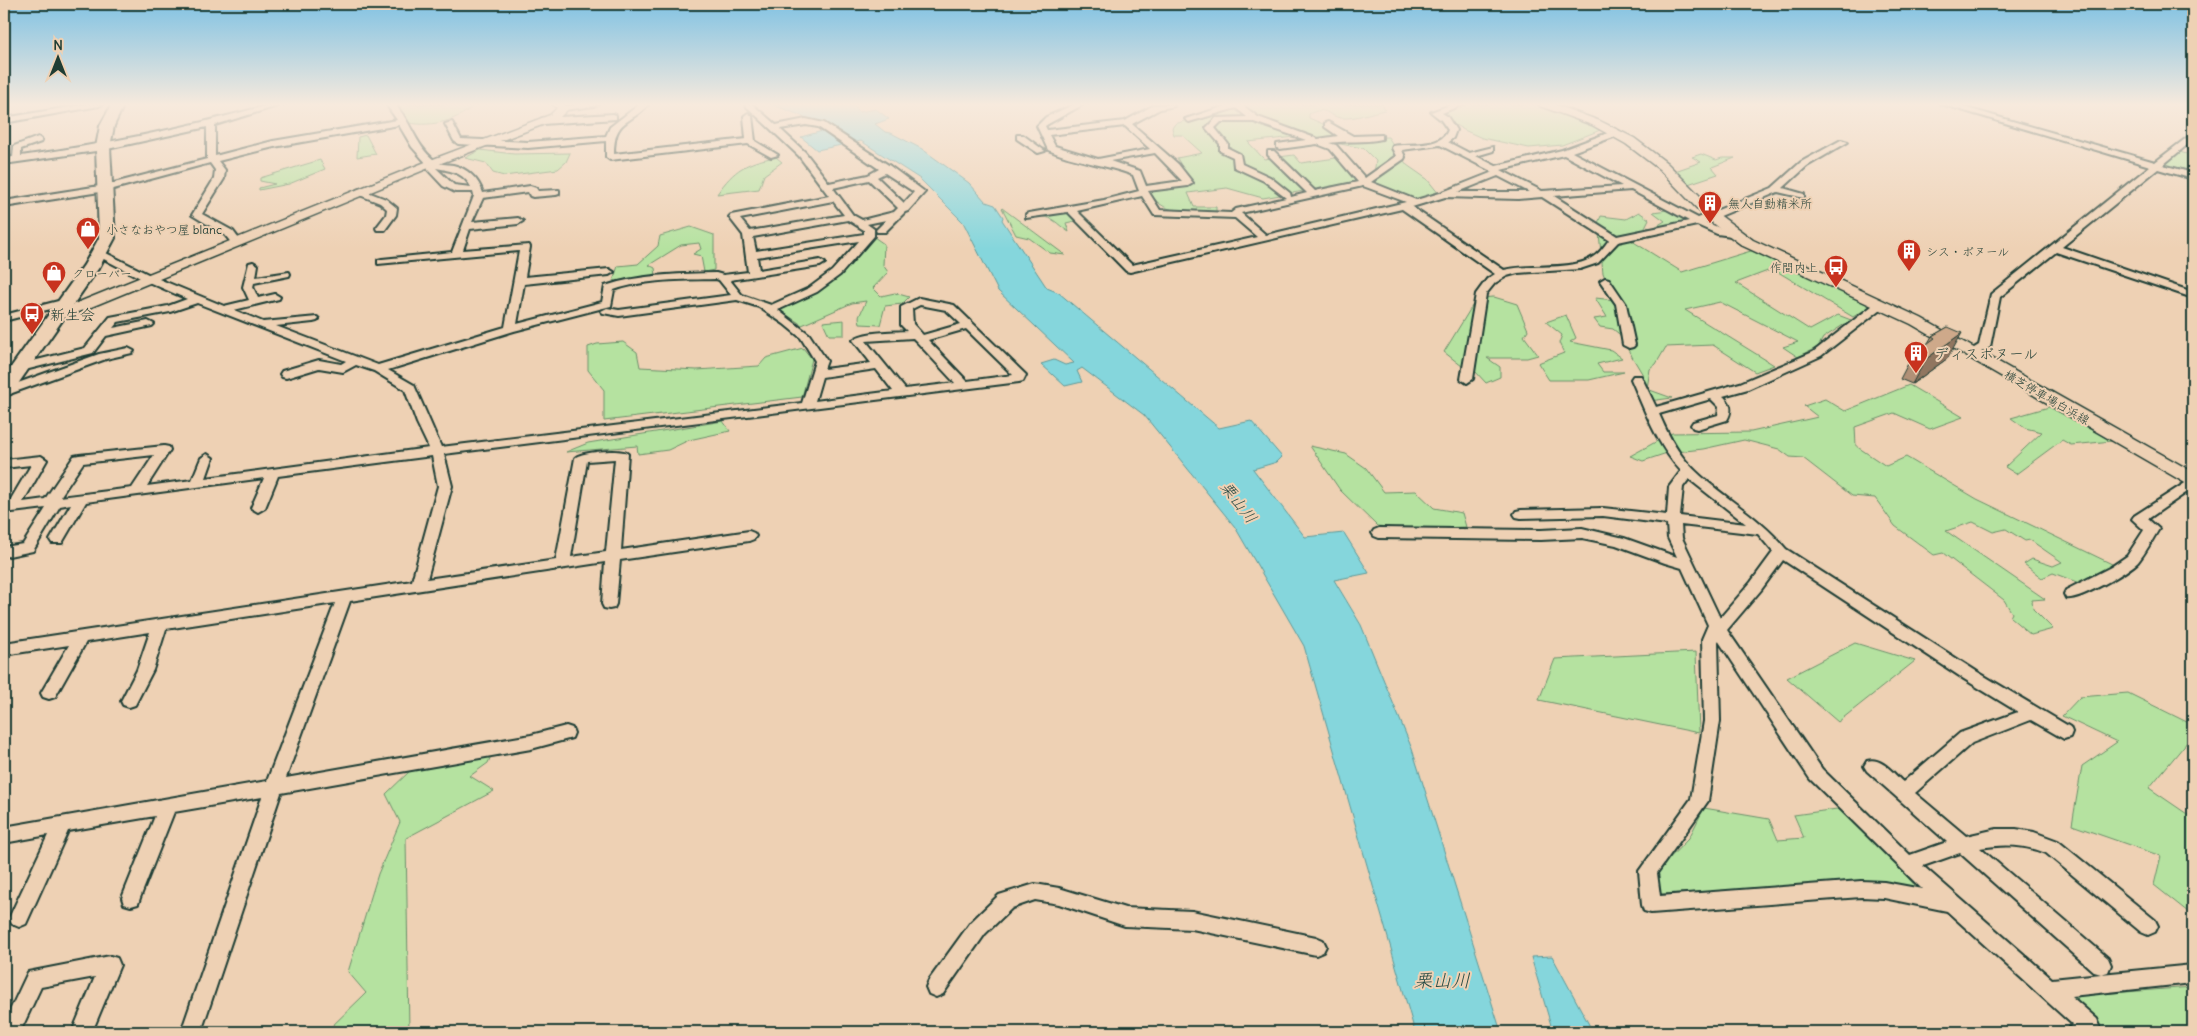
<svg xmlns="http://www.w3.org/2000/svg" width="2197" height="1036" viewBox="0 0 2197 1036" font-family="Delius,'Klee One',sans-serif">
	<style>
		.green { fill: #b5e2a0; stroke: #6a906a }
		.water { fill: #85d6dc; stroke: #5c9999 }
		.lines { fill: none; stroke-linecap: round; stroke-linejoin: round }
		.stream { stroke: #5c9999; stroke-width: 2.5 }
		.minor-casing { stroke: #1f3d34; stroke-width: 4 }
		.tertiary-casing { stroke: #1f3d34; stroke-width: 3 }
		.secondary-casing { stroke: #1f3d34; stroke-width: 3 }
		.primary-casing { stroke: #1f3d34; stroke-width: 4 }
		.minor { fill: #eed1b4; fill-rule: evenodd }
		.tertiary { fill: #eed1b4; fill-rule: evenodd }
		.secondary { fill: #eed1b4; fill-rule: evenodd }
		.primary { fill: #eed1b4; fill-rule: evenodd }
		.wall { fill: #b19177; stroke: #1f3d34 }
		.shaded-wall { fill: #907661; stroke: #1f3d34 }
		.building { fill: #cea98a; stroke: #1f3d34 }
		.labels { text-anchor: middle; dominant-baseline: central; stroke-width: 4; stroke-linejoin: round; paint-order: stroke }
		.far-poi-label { font-size: 12px; fill: #1f3d34; stroke: #eed1b4; text-anchor: start }
		.far-street-label { font-size: 12px; fill: #1f3d34; stroke: #eed1b4 }
		.poi-label { font-size: 15px; fill: #1f3d34; stroke: #eed1b4; text-anchor: start }
		.water-label { font-size: 16px; font-style: italic; fill: #294c45; stroke: #eed1b4 }
		.near-water-label { font-size: 19px; font-style: italic; fill: #294c45; stroke: #eed1b4 }
	</style>
	<rect width="100%" height="100%" fill="#eed1b4"/>
	<filter id="ink" filterUnits="userSpaceOnUse"><feTurbulence type="fractalNoise" baseFrequency=".02" numOctaves="2"/><feDisplacementMap in="SourceGraphic" scale="10" xChannelSelector="R" yChannelSelector="G"/><feConvolveMatrix kernelMatrix="1 2 1 2 8 2 1 2 1" color-interpolation-filters="sRGB"/></filter>
	<g filter="url(#ink)">
		<g class="green">
			<path d="M396,104H475C459,121 432,127 409,123Z"/>
			<path d="M1239,104H1382L1385,110C1372,112 1356,119 1342,118C1328,117 1327,105 1309,114V118L1323,124L1336,138L1388,137L1407,165L1427,179L1439,194C1433,195 1426,198 1420,199C1405,200 1382,190 1373,179L1376,161L1363,148L1340,144L1305,146L1295,137L1248,142L1264,159L1294,155L1301,163L1336,158L1356,182L1263,198L1227,188L1188,193L1194,207H1216V212C1201,213 1172,214 1160,204C1154,200 1149,191 1145,185L1189,180L1177,158L1202,153L1182,135H1174L1172,128L1175,124Z"/>
			<path d="M1470,104H1536L1603,129L1562,145L1529,148L1482,138L1464,130L1450,122L1445,111Z"/>
			<path d="M366,135L376,154L357,157L358,137Z"/>
			<path d="M480,150L514,154L570,153L566,162L558,169L504,176L493,173L486,163L465,158Z"/>
			<path d="M2180,152L2193,156V174L2163,166Z"/>
			<path d="M1701,154L1716,160L1722,158H1735L1712,167L1718,174L1685,185L1672,172L1701,162L1692,157Z"/>
			<path d="M776,157L782,162L764,175L759,189L717,194C734,169 747,162 776,157Z"/>
			<path d="M320,160L325,169L289,184L259,190V188L275,184L260,181V178Z"/>
			<path d="M1002,208L1065,255L1050,253L1029,238L1016,235Z"/>
			<path d="M1667,210L1692,222L1639,234L1644,238L1632,241L1682,272L1754,250L1871,306L1853,317L1773,269L1736,283L1810,330L1838,315L1851,320L1823,338L1818,347L1798,357L1783,347L1798,342L1720,302L1685,310L1774,365L1755,372L1713,345L1666,347L1656,364L1650,369L1647,389L1672,398L1642,402L1635,387L1643,375L1618,333L1613,329L1600,327L1594,319L1607,317L1595,298L1615,300L1603,273L1598,223L1601,216L1626,219L1639,212L1649,219L1645,227L1653,228L1665,221L1653,212Z"/>
			<path d="M1042,213C1055,213 1064,213 1077,214L1079,220L1066,223L1069,232C1056,224 1053,215 1037,217Z"/>
			<path d="M691,227L714,235V270L704,272L701,256L693,254L701,249L699,243L681,245L649,265L655,268L656,276L613,281L618,266L638,264L658,246L660,236Z"/>
			<path d="M874,237L884,244L883,265L888,272L873,288L881,296L895,293L909,297L902,304L885,306L880,325L860,324L859,317L866,301L852,303L802,325L778,309L818,289Z"/>
			<path d="M1494,297L1517,304L1528,330L1524,336L1538,355L1527,358H1487L1500,367V377L1486,383L1475,371L1467,370L1444,352L1477,298Z"/>
			<path d="M1566,315L1576,338L1570,342L1611,350L1622,358L1597,364L1603,372H1624L1589,380H1549L1538,363L1564,353L1559,343L1562,335L1546,322Z"/>
			<path d="M844,320V335H829L823,322Z"/>
			<path d="M623,342L637,352L640,367L697,370L759,366L766,358L803,348L812,359L802,397L604,421V390L588,370V347L597,344Z"/>
			<path d="M1909,385L1963,417L1930,429L1894,413L1855,427L1856,446L1886,466L1906,457L1977,499L2114,565L2082,584L2053,573L2042,578L2024,564L2032,559L2053,566L2062,562L2030,540L2025,541L2006,529L1993,532L1973,522L1946,531L2045,599L2032,600L2033,609L2053,629L2031,635L2010,617L2012,613L2004,600L1943,553L1934,555L1895,526L1875,498L1852,496L1803,458L1790,457L1779,449L1744,440L1703,449L1667,453L1643,461L1630,456L1672,433L1751,432L1818,417L1804,406L1825,399L1845,411Z"/>
			<path d="M2049,407L2112,441L2071,445L2062,440L2016,474L2005,467L2042,432L2025,428L2011,418Z"/>
			<path d="M723,421L730,431L689,440L668,450L638,454L637,446L566,452L588,443Z"/>
			<path d="M1310,446L1346,454L1366,468L1384,492L1416,491L1434,508L1462,513L1466,527L1411,529L1377,526L1340,490Z"/>
			<path d="M1855,643L1915,661L1838,722L1787,678Z"/>
			<path d="M1696,652L1699,733L1539,700L1555,659Z"/>
			<path d="M2128,693L2193,725V735L2149,788L2193,818V916L2154,885L2161,856L2072,825L2082,766L2117,742L2062,716L2080,697Z"/>
			<path d="M451,747L493,751L488,763L470,776L494,791L406,838L409,1032H326L366,993L348,972L378,874L400,822L386,794L412,769Z"/>
			<path d="M1704,808L1769,819L1778,840L1804,838L1794,815L1844,808L1920,891L1849,885L1659,894L1657,871L1689,838Z"/>
			<path d="M2193,987V1032H2105L2071,996Z"/>
		</g>
		<g class="water">
			<path d="M771,104H854L859,112L876,109L889,119L875,124L885,132L891,133L922,149L969,183L986,202L995,205L1003,217L1002,220L1047,288L1059,293L1219,428L1251,421L1282,457L1277,462L1253,469L1305,537L1344,533L1369,573L1334,580L1361,625L1412,749L1501,1032H1415L1304,646L1235,527L1144,415L1082,368L1077,371L1082,382L1065,386L1041,364L1054,360L1065,365L1074,363L998,291L963,222L920,179L861,141L817,150L801,137L833,128Z"/>
			<path d="M1552,956L1593,1032H1553L1531,957Z"/>
		</g>
		<g class="lines">
			<path class="stream" d="M35,113L84,104"/>
			<defs>
				<g id="minor">
					<path d="M87,104H103L99,106L4,123V118Z"/>
					<path d="M272,104H284L215,125V156L273,141L397,120L386,104H394C411,120 415,145 434,160C440,165 446,164 453,165C467,168 479,179 483,193L530,186L536,188L538,191L559,190V194L556,195L533,197L530,196L528,192L483,198L472,222L518,218L523,221L518,224L470,229L463,250L529,245L530,247L525,277L609,269L614,272L609,275L524,284L517,324L602,302L605,286C641,274 679,274 716,273L723,275L748,272L743,235L729,217L731,215L829,196L799,156L744,104H752L776,125L806,119L824,123L890,166L925,192L908,211L905,212L885,232H877L876,230L886,220L867,224L874,229V236L840,275L817,292L778,310L809,334L827,361L824,369L871,363L853,340C862,331 893,332 907,331L901,325V307L919,298L954,305L1026,375L1023,381L1019,382L444,454L452,486L427,579L556,560L575,458C580,452 623,448 628,454L621,550L749,531L754,533L756,536L754,539L749,541L620,560L616,604L614,608L609,609L604,608L602,604L605,562L350,601L286,778L531,735L566,726L572,728L574,733L572,738L531,749L281,793L201,1032H181L262,797L174,812L140,898L138,904L131,906L124,904L122,898L155,816L68,831L26,924L19,927L12,924L9,918L48,835L4,843V827L267,781L335,603L166,629L153,670L135,705L129,707L123,705L121,701L137,670L150,632L86,642L55,697L49,699L43,697L41,693L69,645L4,655V643L412,581L438,486L432,456L278,476L265,508L258,512L251,508L264,478L86,502L62,543H52L50,540L71,504L60,506L33,551L4,557V547L23,544L46,508L4,513V505L8,504L31,465L4,468V460L41,456L47,460L23,502L45,499L74,456L79,455L164,446L169,447L170,450L147,486L192,480L201,458L207,454L213,458L206,478L429,448L417,423L405,390L374,371L356,365L343,372L319,368L286,378L282,377L280,374L282,371L319,360L341,364L346,361L197,303L170,312L118,322L113,328L148,321L154,324L152,326L106,336L93,353L21,371L15,367L17,365L85,348L110,317L168,306L187,299L146,281L96,255V251L100,250L154,277L224,306L249,300L243,287L249,263L253,262L258,265L256,277L289,272L290,274L289,276L254,283L253,287L258,298L275,294L280,297L279,299L234,310L263,322L317,317L319,319L317,321L313,322L276,326L378,365L505,327L519,251L378,264V260L382,259L452,252L474,196L473,192H455L443,186L428,170L427,164L412,147L399,125L274,147L218,161L225,170L224,179L202,214L233,231L242,243L237,246L233,245L225,235L192,215L214,179L215,170L210,163L106,191L4,207V201L106,185L207,159V127L103,150L4,164V158L13,157L14,146L38,137L42,140L41,142L21,149V156C107,144 190,127 272,104ZM806,125L818,127L879,169L868,175L829,183L805,152L780,129ZM436,168C451,171 463,172 471,187L454,185ZM885,173L914,192L904,203L877,177ZM869,180L898,208L894,212L862,220L853,215L833,188ZM833,201L844,215L750,231L740,219ZM848,220L864,230V234L756,251L753,237ZM859,241L832,271L809,288L771,305L742,295L730,280L820,266L825,263L820,260L759,270L757,257ZM716,279L719,280L731,295L619,310L607,308L601,311L603,313L619,316L737,300L759,307L784,324L801,338L815,361L802,403L441,447L414,385L388,370L514,331L611,306L614,290C646,279 682,280 716,279ZM920,305L946,310L961,324L923,335L913,324L912,309ZM966,329L1013,375L967,381L928,340ZM913,338L916,341L955,383L905,389L866,341ZM876,369L893,391L815,401L822,377ZM154,455L132,488L60,497L83,463ZM615,459L606,552L571,557L587,461Z"/>
					<path d="M578,104H598L594,106L564,110L560,108Z"/>
					<path d="M640,104H649C629,126 614,118 614,154L746,139L744,116L748,113L752,116L755,141L778,155L771,157L748,144L610,160L606,157V141L528,148L458,144L454,141L445,124L452,122L461,139L528,142L606,136L610,127Z"/>
					<path d="M1075,104H1084L1048,124L1045,126L1047,130L1125,121L1154,105L1175,104L1174,106L1160,109L1132,124L1178,164L1193,183L1188,186L1148,191L1160,210L1231,213L1236,209L1286,198L1264,181L1234,167L1233,157L1220,151V144L1206,128L1216,118L1247,117L1236,108L1189,122L1185,119L1232,104H1241L1258,117L1318,139L1338,136L1325,127V123L1328,122L1353,136L1382,135V139C1364,143 1347,140 1329,143L1336,145L1365,178L1396,156L1392,148L1393,146C1409,143 1441,149 1448,130L1441,120L1431,112L1453,104H1464L1442,113L1447,116L1456,130L1453,138L1448,142L1469,153L1493,147V151L1476,156L1496,166L1562,150L1616,130L1619,131V135L1572,152L1698,218L1772,188L1801,162L1841,140L1848,142L1807,166L1783,188L1804,194V198L1778,192L1706,222L1724,230L1739,233V237L1717,234L1697,225L1618,242L1598,263L1580,269L1518,273L1507,276L1495,283L1486,294L1473,379L1467,383L1461,379L1476,294L1487,279L1495,274L1402,209L1130,272L1126,271L1068,212L1026,218V214L1029,213L1104,200L1139,191L1133,175C1105,164 1075,162 1048,150L1037,126L1046,117ZM1221,122H1254L1306,140L1277,144V148L1280,149L1317,144L1330,149L1358,182L1315,191L1274,151H1268V155L1307,193L1291,197L1290,193L1270,177L1242,164L1240,154L1228,148V144L1215,128ZM1125,126L1150,149L1098,159L1055,146L1049,135ZM1440,145L1493,172L1440,193L1416,200L1371,182L1404,159L1405,157L1402,150ZM1155,153L1182,181L1146,186L1140,171L1110,161ZM1564,155L1622,186L1542,191L1501,170ZM1498,176L1529,192H1458ZM1363,186L1406,202L1266,235L1241,213ZM1631,190L1689,221L1617,236L1554,196ZM1142,196L1154,215L1235,218L1257,237L1132,265L1077,211ZM1445,197L1518,199L1542,197L1609,240C1604,246 1600,253 1593,257C1571,272 1530,263 1504,270L1412,207Z"/>
					<path d="M1941,104H1953L2155,162L2193,133V140L2163,165L2193,173V179L2158,169L2062,247L2193,292V298L2056,252L2000,297L1990,347L1976,355H1968L1966,353L1979,345L1991,294L2150,166Z"/>
					<path d="M613,114L616,115V119L542,124L538,121L542,118Z"/>
					<path d="M1017,135H1023L1045,151L1038,153L1017,139Z"/>
					<path d="M360,189L386,199L397,208L396,215L385,230H377L376,228L386,215L387,209L380,203L357,194V190Z"/>
					<path d="M1605,278L1609,279L1626,304L1635,345L1633,347L1629,348L1623,345L1616,304L1600,281Z"/>
					<path d="M66,299L70,300L71,302L70,304L4,321V315Z"/>
					<path d="M1881,301L1886,304L1885,306L1821,356L1748,389L1723,396C1731,403 1733,410 1727,420L1697,429L1693,428L1691,425L1693,422L1718,415L1719,407L1711,399L1659,414C1666,430 1674,447 1686,461C1715,494 1757,513 1786,549L1976,671L2070,727L2072,732L2070,737L2064,739L2031,720L1972,743L1915,793L1966,836L1997,829H2016L2034,832L2058,841L2155,920L2158,926L2155,932L2148,935L2141,932L2046,853C2023,844 2003,844 1980,848L2108,958L2111,965L2108,972L2101,974L2193,965V983L2071,996L2097,1019L2100,1026L2098,1032H2067L2072,1024L1947,911L1884,898L1861,897L1651,913L1644,911L1642,905L1639,871L1691,799L1704,721L1702,639L1708,625L1682,568L1665,563L1616,545L1582,538L1541,540L1379,538L1374,536L1372,533L1374,530L1379,528L1541,530L1582,528L1624,538L1677,557L1668,538L1667,524L1603,516L1521,518L1516,517L1514,514L1516,511L1521,510L1603,508L1667,515L1669,487L1681,471C1657,445 1645,411 1631,379L1633,376H1641L1656,407L1740,383L1813,352L1877,302ZM1689,479L1746,524L1680,516L1683,487ZM1681,525L1758,534L1773,552L1751,582L1720,618L1682,538ZM1783,560L1964,679L2018,712L1960,733L1903,782C1894,774 1881,756 1867,761L1864,766L1867,771L1947,842L1910,855L1822,769L1727,630L1761,590ZM1718,640L1810,779L1922,889L1884,882L1861,881L1660,896L1657,873L1708,801L1720,721ZM1960,853L2094,972L2101,974L2052,979L1923,866Z"/>
					<path d="M128,348L134,351L132,353L106,359L4,396V388L99,354Z"/>
					<path d="M2193,478V488L2148,519L2159,529C2152,540 2146,552 2138,562C2128,572 2078,601 2066,598L2064,594L2066,590L2111,567L2127,556L2144,530L2132,519L2134,516Z"/>
					<path d="M1035,884L1059,888L1125,908L1192,911L1316,937L1323,940L1326,946L1323,952L1316,955L1192,929L1125,926L1059,904L1035,900L1012,908L985,934L943,994L936,997L929,994L926,987L929,980L971,922L999,895Z"/>
					<path d="M110,956L117,958L120,965L92,1032H72L95,977L41,987L20,1032H4V1023L28,972Z"/>
				</g>
				<path id="tertiary" d="M552,104H564L569,108L558,119L436,165L62,319L57,320L50,316L52,313L428,161L550,115L557,108Z"/>
				<path id="secondary" d="M1539,104H1553L1600,121L1634,138L1667,163L1718,214L1753,240L1921,318L2193,472V486L2187,484L1911,324L1743,246L1708,220L1659,169L1626,144L1592,125L1540,106Z"/>
				<path id="primary" d="M112,104H124L114,126L110,147L115,238L100,266L11,394L4,396V377L84,265L99,238L96,147L100,126Z"/>
			</defs>
			<use href="#minor" class="minor-casing"/>
			<use href="#tertiary" class="tertiary-casing"/>
			<use href="#secondary" class="secondary-casing"/>
			<use href="#primary" class="primary-casing"/>
			<use href="#minor" class="minor"/>
			<use href="#tertiary" class="tertiary"/>
			<use href="#secondary" class="secondary"/>
			<use href="#primary" class="primary"/>
		</g>
		<path class="wall" d="M1948,327V358L1912,384L1900,379L1913,354L1928,343L1932,336Z"/>
		<path class="shaded-wall" d="M1962,333L1948,358L1912,384L1926,359Z"/>
		<path class="building" d="M1948,327L1962,333L1926,359L1913,354L1935,338L1932,336Z"/>
	</g>
	<linearGradient id="sky" x2="0" y2="1"><stop stop-color="#80c2e3"/><stop offset="0.42" stop-color="#f7eadd"/><stop offset="1" stop-color="#f7eadd" stop-opacity="0"/></linearGradient>
	<rect width="2197" height="249" fill="url(#sky)"/>
	<defs>
		<symbol id="building-pin" viewBox="-11 -11 22 30"><path d="M0 17L-7.5 6A9.5 9.5 0 1 1 7.5 6Z" fill="#c8321e" stroke="#eed1b4"/><path d="M-4-6H4V6H1V3H-1V6H-4ZM-2.5-4.3h1.7v1.8h-1.7ZM.8-4.3h1.7v1.8H.8ZM-2.5-1h1.7V.8h-1.7ZM.8-1h1.7V.8H.8Z" fill="#fff"/></symbol>
		<symbol id="shop-pin" viewBox="-11 -11 22 30"><path d="M0 17L-7.5 6A9.5 9.5 0 1 1 7.5 6Z" fill="#c8321e" stroke="#eed1b4"/><path d="M-5-2.5h2.3a2.7 3.5 0 0 1 5.4 0H5L5.5 6h-11ZM-1.5-2.5h3a1.5 2.3 0 0 0-3 0Z" fill="#fff"/></symbol>
		<symbol id="bus-pin" viewBox="-11 -11 22 30"><path d="M0 17L-7.5 6A9.5 9.5 0 1 1 7.5 6Z" fill="#c8321e" stroke="#eed1b4"/><path d="M-5-6H5V4H4V6H2V4H-2V6H-4V4H-5ZM-3.5-4V0h7V-4ZM-3.5 1.2v1.5H-2V1.2ZM2 1.2v1.5H3.5V1.2Z" fill="#fff"/></symbol>
	</defs>
	<g fill-rule="evenodd">
		<use href="#building-pin" x="1696" y="189" width="28" height="38"/>
		<use href="#shop-pin" x="74" y="215" width="28" height="38"/>
		<use href="#building-pin" x="1895" y="237" width="28" height="38"/>
		<use href="#bus-pin" x="1822" y="253" width="28" height="38"/>
		<use href="#shop-pin" x="40" y="259" width="28" height="38"/>
		<use href="#bus-pin" x="18" y="300" width="28" height="38"/>
		<use href="#building-pin" x="1902" y="339" width="28" height="38"/>
	</g>
	<g class="labels">
		<g class="far-poi-label">
			<text x="1728" y="203">無人自動精米所</text>
			<text x="106" y="229">小さなおやつ屋 blanc</text>
			<text x="1926" y="251">シス・ボヌール</text>
			<text x="1818" y="267" text-anchor="end">作間内上</text>
			<text x="72" y="273">クローバー</text>
		</g>
		<g class="far-street-label">
			<text transform="translate(2047 397) rotate(30)">横芝停車場白浜線</text>
		</g>
		<g class="poi-label">
			<text x="50" y="314">新生会</text>
			<text x="1934" y="353">ディスボヌール</text>
		</g>
		<g class="water-label">
			<text transform="translate(1239 502) rotate(52)">栗山川</text>
		</g>
		<g class="near-water-label">
			<text x="1442" y="980">栗山川</text>
		</g>
	</g>
	<rect width="2197" height="1036" fill="none" stroke="#eed1b4" stroke-width="20"/>
	<rect x="10" y="10" width="2177" height="1016" fill="none" stroke="#1f3d34" stroke-width="2" filter="url(#ink)"/>
	<g transform="translate(58 58)" stroke="#eed1b4" stroke-width="4" paint-order="stroke">
	<path d="M0-4L9 19L0 12L-9 19Z" fill="#1f3d34"/>
	<text y="-8" font-size="14" font-weight="bold" text-anchor="middle" fill="#1f3d34">N</text>
	</g>
</svg>
